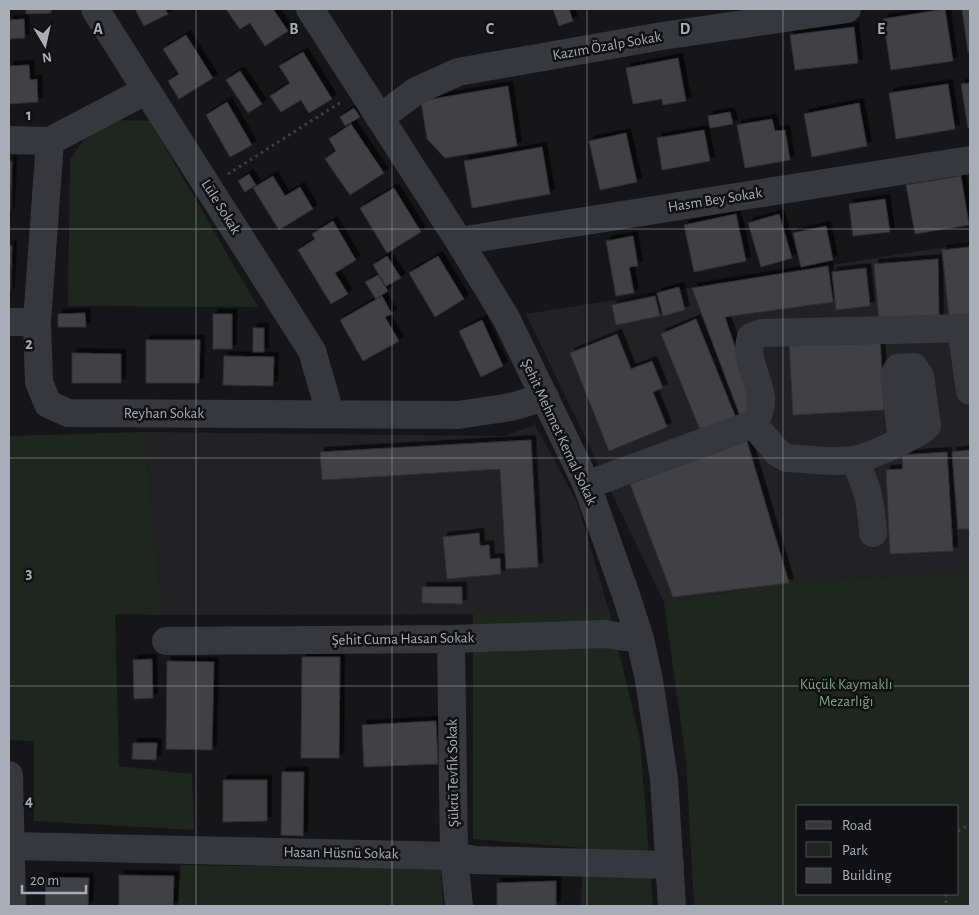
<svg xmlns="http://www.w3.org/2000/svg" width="979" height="915" viewBox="0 0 979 915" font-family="'Alegreya Sans',sans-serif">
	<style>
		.built { fill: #222225 }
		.green { fill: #1e261f; fill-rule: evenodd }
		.building { fill: #404145; stroke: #303034; filter: url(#shadow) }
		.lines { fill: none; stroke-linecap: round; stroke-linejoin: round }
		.path { stroke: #3d3f44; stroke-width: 3; stroke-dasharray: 2.5 4; stroke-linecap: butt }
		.minor { stroke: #37383d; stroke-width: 28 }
		.grid { fill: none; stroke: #a8adb8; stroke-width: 1; stroke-opacity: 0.55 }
		.labels { text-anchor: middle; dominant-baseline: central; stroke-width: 5; stroke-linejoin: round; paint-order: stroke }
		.street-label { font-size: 15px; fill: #a8adb8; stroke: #111113 }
		.park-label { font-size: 15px; fill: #7fa381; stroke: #111113 }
		.grid-label { font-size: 16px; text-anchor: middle; font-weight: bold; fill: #a8adb8; stroke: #111113; stroke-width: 5; stroke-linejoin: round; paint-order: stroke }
	</style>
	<defs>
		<filter id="shadow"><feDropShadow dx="4.5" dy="-4.5" stdDeviation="0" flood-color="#0009"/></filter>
	</defs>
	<rect width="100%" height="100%" fill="#161618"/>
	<g class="built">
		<path d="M970,243V572L799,581L664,602L526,314Z"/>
		<path d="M535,425L577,502L610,614L163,615L144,432L504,436Z"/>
	</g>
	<g class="green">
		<path d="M113,120L150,121L258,307L68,306L70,159L85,138Z"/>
		<path d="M144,432L163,615L115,614L119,766L192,774L194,830L34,821V741L9,740V436Z"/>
		<path d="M970,572V906H694L686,760L664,602L799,581ZM798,806H958V894H798Z"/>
		<path d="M473,614H610L640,740L653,906H581L583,848L473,839Z"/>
		<path d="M181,865L441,869L443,906H178Z"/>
	</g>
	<g class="building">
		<path d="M26,9H51V13L26,14Z"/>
		<path d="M135,9H165L168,14L144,26Z"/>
		<path d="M226,9H273L288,31L265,46L250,23L240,29Z"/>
		<path d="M553,9H569L573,21L559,26Z"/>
		<path d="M945,9L953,61L891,70L883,19Z"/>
		<path d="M962,9H970V52H968Z"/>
		<path d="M24,19L25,38L9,39V20Z"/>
		<path d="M854,27L858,63L795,70L790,35Z"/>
		<path d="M186,35L213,78L179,99L168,81L179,74L163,49Z"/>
		<path d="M303,52L332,99L309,113L301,100L281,112L270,96L290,83L279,66Z"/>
		<path d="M678,58L686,101L663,105L662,99L633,104L626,68Z"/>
		<path d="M29,65L30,80L37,79L38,102L9,104V66Z"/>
		<path d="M240,71L262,104L248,113L226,80Z"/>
		<path d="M970,83V127L968,128L961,84Z"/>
		<path d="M948,84L955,129L896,139L889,93Z"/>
		<path d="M508,86L517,146L445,158L427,139L421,101Z"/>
		<path d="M227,102L252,145L230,157L206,115Z"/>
		<path d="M859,103L867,146L812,157L804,114Z"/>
		<path d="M354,108L360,117L345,126L340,117Z"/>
		<path d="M730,112L733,124L710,128L708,116Z"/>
		<path d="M772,119L775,131L785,130L790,160L745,168L737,125Z"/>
		<path d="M351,124L384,173L350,195L325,159L336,151L329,139Z"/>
		<path d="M704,130L710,161L662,170L657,138Z"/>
		<path d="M626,133L637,182L600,190L589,141Z"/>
		<path d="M542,147L550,194L472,208L464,161Z"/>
		<path d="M9,161H12L10,212H9Z"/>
		<path d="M249,174L256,185L245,192L238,181Z"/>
		<path d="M273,176L285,196L300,187L313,209L279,230L253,188Z"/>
		<path d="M961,176L969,225L915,234L906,185Z"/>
		<path d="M394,188L421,232L387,253L360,208Z"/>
		<path d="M885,199L890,232L853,236L849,204Z"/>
		<path d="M736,214L746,261L694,272L684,225Z"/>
		<path d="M779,214L792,258L761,267L748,223Z"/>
		<path d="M333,221L356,260L335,273L348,294L331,304L298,250L315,239L312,234Z"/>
		<path d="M826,226L833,260L801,267L793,233Z"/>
		<path d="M633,236L638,266L629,267L634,293L616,296L606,241Z"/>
		<path d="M9,245L12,246L10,292H9Z"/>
		<path d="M970,247V315L949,317L942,250Z"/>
		<path d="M387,256L401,278L386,286L373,265Z"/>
		<path d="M438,256L464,299L435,317L409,273Z"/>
		<path d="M938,259L939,318L879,321L874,264Z"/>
		<path d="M828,266L833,302L725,317L756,409L740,416L692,288Z"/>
		<path d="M866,268L870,306L836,310L832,272Z"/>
		<path d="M378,275L388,291L376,299L365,282Z"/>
		<path d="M679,287L685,310L663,316L657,293Z"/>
		<path d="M382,296L392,314L385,317L399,341L363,361L340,320Z"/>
		<path d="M655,296L660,316L616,325L612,305Z"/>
		<path d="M85,313L86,327H58V314Z"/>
		<rect x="213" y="314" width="19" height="35"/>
		<path d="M696,319L736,418L701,432L661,334Z"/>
		<path d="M482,320L503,366L481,377L459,331Z"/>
		<rect x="253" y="328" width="11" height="24"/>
		<path d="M617,334L631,369L652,361L663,388L653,392L667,427L609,451L570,353Z"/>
		<path d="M880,337L884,410L793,415L789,342Z"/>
		<path d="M146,340H200L199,383H146Z"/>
		<path d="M72,353L121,354V383H72Z"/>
		<path d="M224,356L274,357L273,386L223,385Z"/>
		<path d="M531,440L538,567L506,569L500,469L322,480L320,452Z"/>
		<path d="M747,441L789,583L673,597L630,484Z"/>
		<path d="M970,450V529H958L952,452Z"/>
		<path d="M947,452L953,551L890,554L886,470L903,469L902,455Z"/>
		<path d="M479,533L480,546L489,545L490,559L500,558L501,574L447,579L443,537Z"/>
		<path d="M422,587H462V604L422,603Z"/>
		<path d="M302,657H340L339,758H301Z"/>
		<path d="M152,659L153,698L134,699L133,660Z"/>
		<path d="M167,661L214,662L212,750L166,749Z"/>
		<path d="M436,721L438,764L364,767L362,725Z"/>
		<path d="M133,743H157L156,760L132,759Z"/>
		<path d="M282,772H304L303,836L281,835Z"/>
		<path d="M223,780H267V821L223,822Z"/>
		<path d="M119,875L174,876L173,906H119Z"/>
		<path d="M46,877L89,878L88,906H45Z"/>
		<path d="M556,881V906H497V883Z"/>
	</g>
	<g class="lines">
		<g class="path">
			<path d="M228,174L341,102"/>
			<path d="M958,831L970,824"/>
			<path d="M946,894V906"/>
		</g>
		<g class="minor">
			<path d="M95,9L312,351L330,413"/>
			<path d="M310,9L459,241L506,318L587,485L627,598L640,639L649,680L664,779L672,906"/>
			<path d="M380,118L416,91L458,72L662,36L847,9"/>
			<path d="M9,140L50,141L145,91"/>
			<path d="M50,141L37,322L39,382L48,404L68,413L458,415L511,407L545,397"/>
			<path d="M459,241L970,160"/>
			<path d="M9,322H37"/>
			<path d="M961,328L970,391"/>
			<path d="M753,424L778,453L787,458C808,459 832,463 853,460C868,458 916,436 927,426L920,376L914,367L898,368L894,375L902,441"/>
			<path d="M854,460C868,487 871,503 873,533"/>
			<path d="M587,485L753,424C776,393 741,368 751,337L762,333L970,328"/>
			<path d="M451,639L454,856L459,906"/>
			<path d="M166,641L451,639L604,634L640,639"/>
			<path d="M9,775L12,906"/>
			<path d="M11,846L454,856L475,860L670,865"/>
		</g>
	</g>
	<path class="grid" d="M196,9V906M392,9V906M587,9V906M783,9V906M9,229H970M9,458H970M9,686H970"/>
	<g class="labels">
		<g class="street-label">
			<text transform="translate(607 46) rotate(-10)">Kazım Özalp Sokak</text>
			<text transform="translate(715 200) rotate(-9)">Hasm Bey Sokak</text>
			<text transform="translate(221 207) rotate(58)">Lüle Sokak</text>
			<text x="164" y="413">Reyhan Sokak</text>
			<text transform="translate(559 432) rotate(65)">Şehit Mehmet Kemal Sokak</text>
			<text transform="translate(403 639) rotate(-1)">Şehit Cuma Hasan Sokak</text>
			<text transform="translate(453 773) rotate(-91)">Şükrü Tevfik Sokak</text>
			<text transform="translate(341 853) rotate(1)">Hasan Hüsnü Sokak</text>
		</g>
		<g class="park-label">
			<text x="846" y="684">Küçük Kaymaklı<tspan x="846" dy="17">Mezarlığı</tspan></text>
		</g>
	</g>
	<g class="grid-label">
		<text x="98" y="34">A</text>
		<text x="294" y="34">B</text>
		<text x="490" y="34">C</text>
		<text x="685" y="34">D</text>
		<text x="881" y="34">E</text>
		<text x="29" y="120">1</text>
		<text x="29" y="349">2</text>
		<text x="29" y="578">3</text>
		<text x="29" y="806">4</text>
	</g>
	<rect width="979" height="915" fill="none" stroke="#a8adb8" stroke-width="20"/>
	<rect x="796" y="805" width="162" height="90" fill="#111113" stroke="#4d4f55"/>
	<rect x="806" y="821" width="25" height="8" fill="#37383d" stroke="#4d4f55"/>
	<text x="842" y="830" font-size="15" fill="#a8adb8">Road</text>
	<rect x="806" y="842" width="25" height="15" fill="#1e261f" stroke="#4d4f55"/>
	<text x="842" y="855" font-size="15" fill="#a8adb8">Park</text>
	<rect x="806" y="868" width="25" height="15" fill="#404145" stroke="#4d4f55"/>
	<text x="842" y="880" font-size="15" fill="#a8adb8">Building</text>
	<g transform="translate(45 45) rotate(171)" stroke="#111113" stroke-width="4" paint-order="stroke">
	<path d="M0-4L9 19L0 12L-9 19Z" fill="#a8adb8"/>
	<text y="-8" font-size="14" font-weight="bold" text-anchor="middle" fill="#a8adb8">N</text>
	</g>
	<path d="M22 885v8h64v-8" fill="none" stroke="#a8adb8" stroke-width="2.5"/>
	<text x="30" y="885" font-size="15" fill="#a8adb8" stroke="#111113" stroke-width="4" paint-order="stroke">20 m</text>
</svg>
